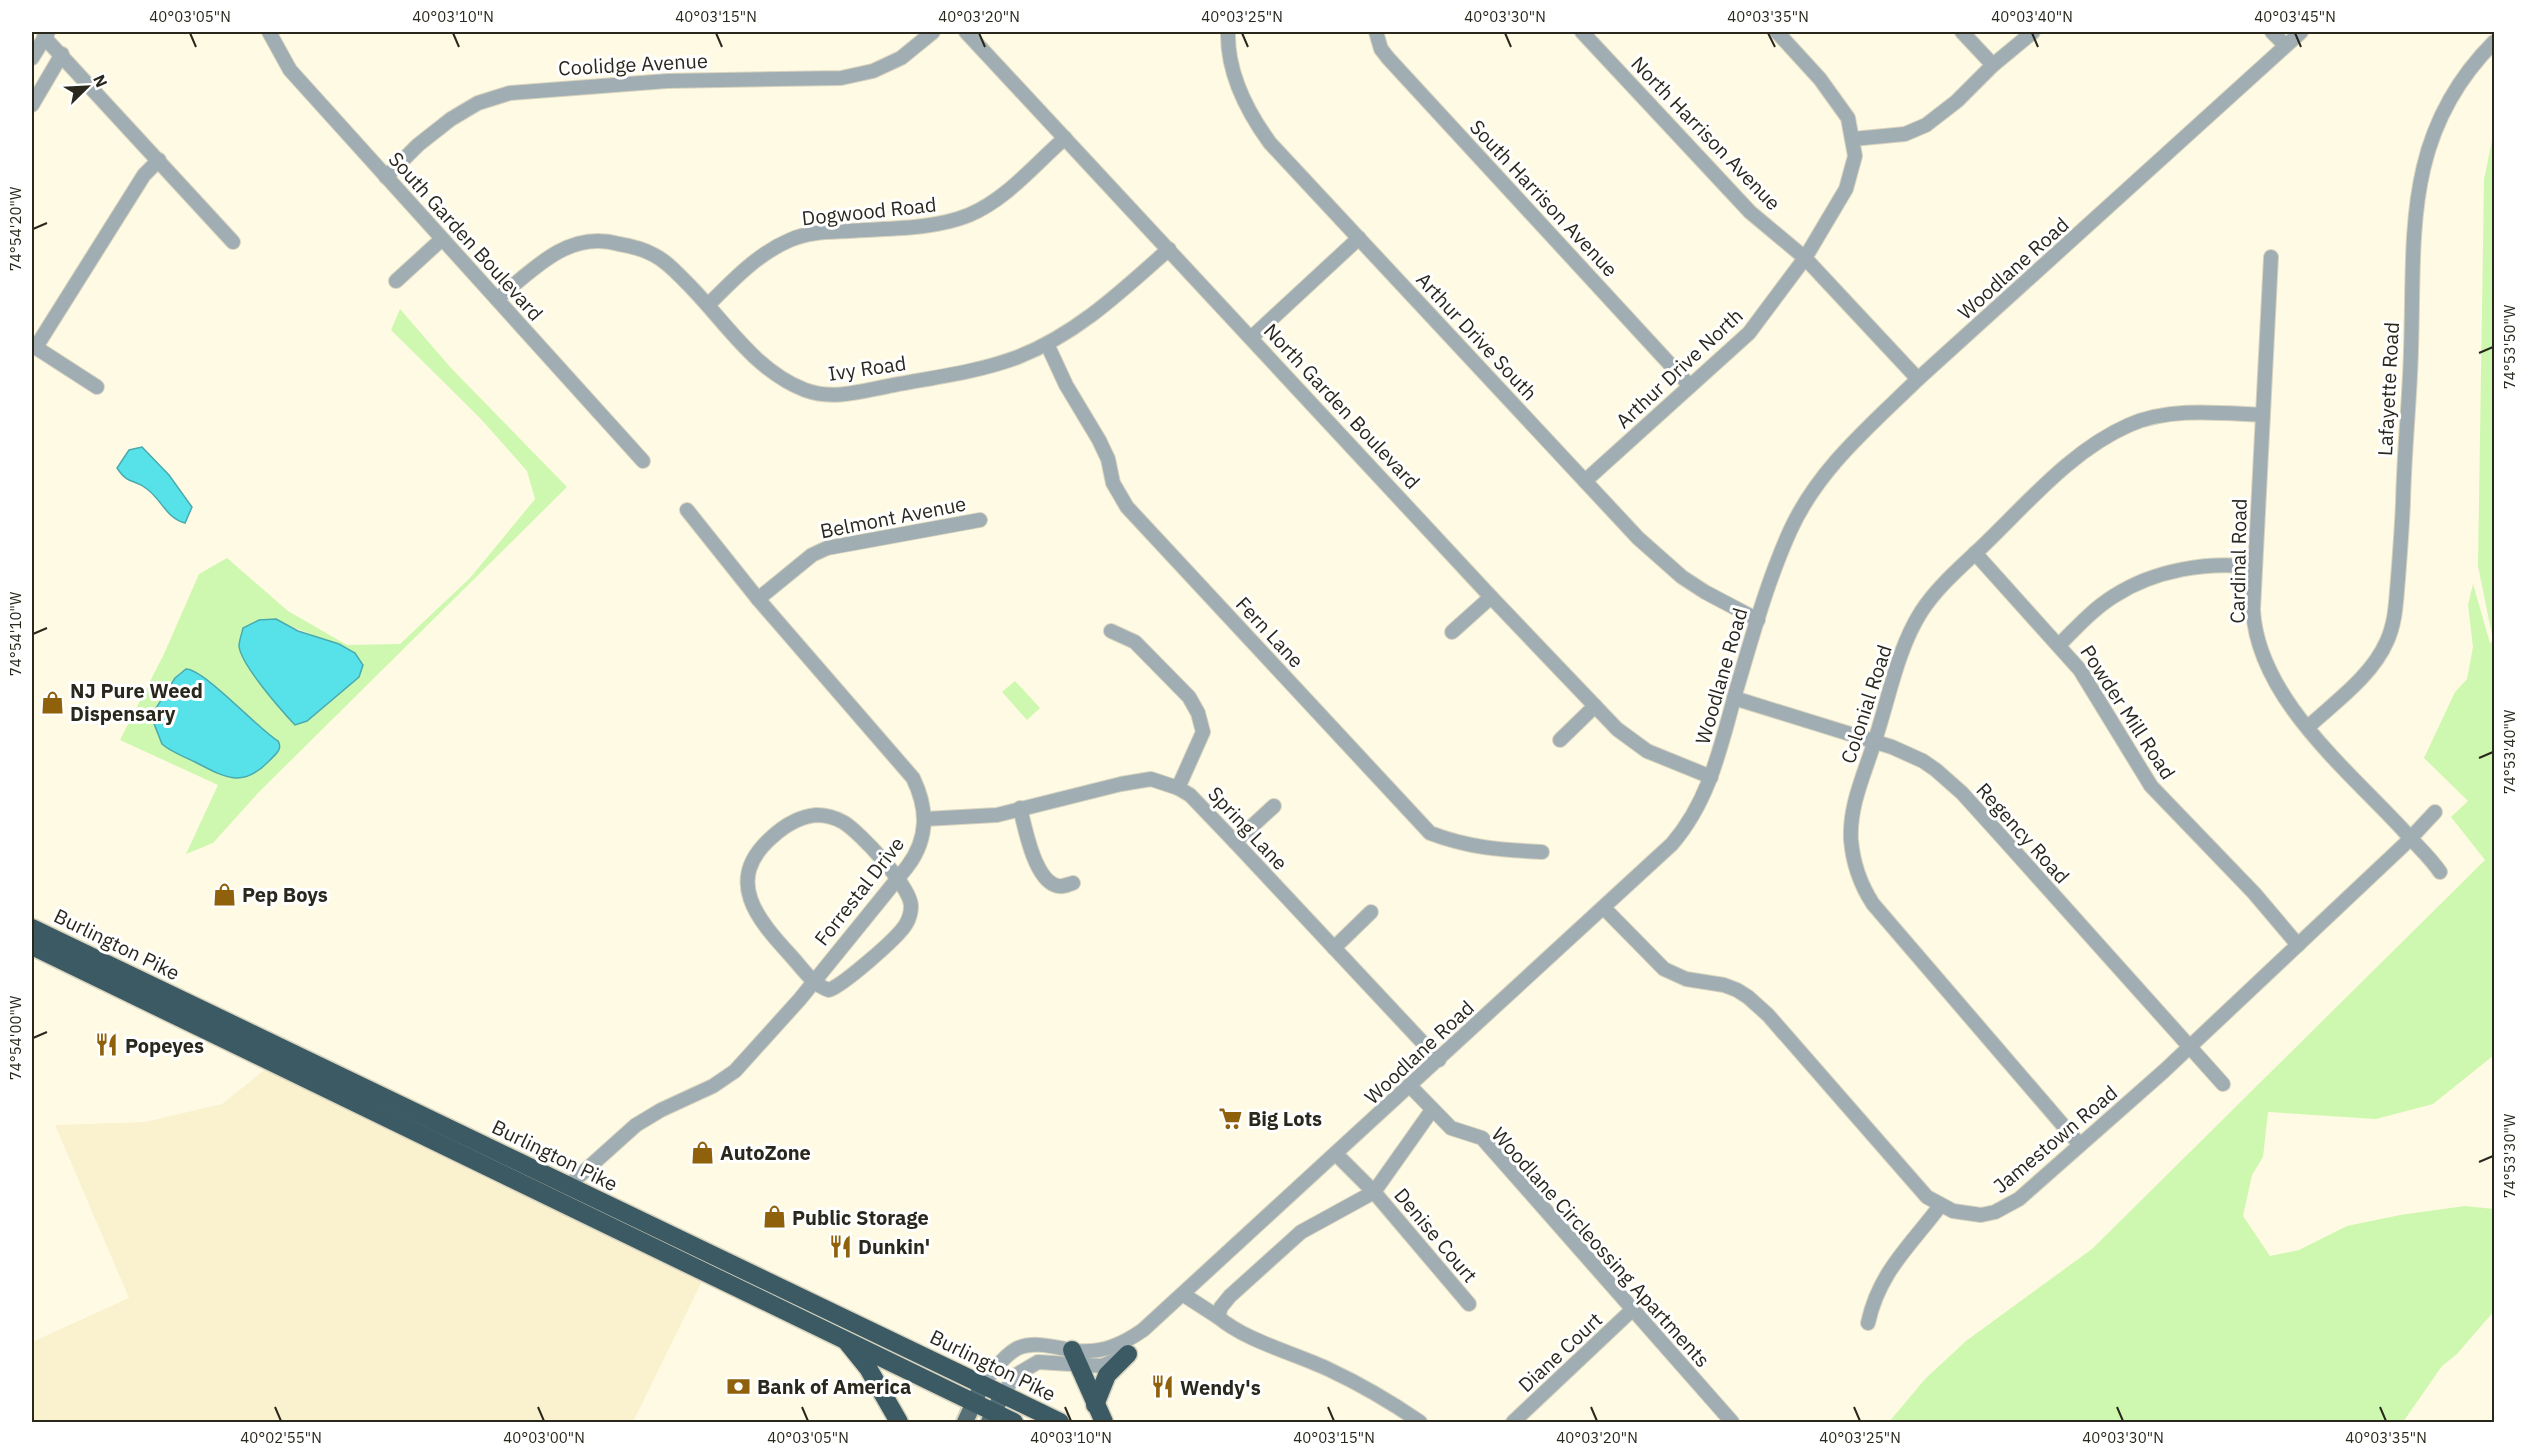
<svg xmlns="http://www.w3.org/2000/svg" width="2526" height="1454" viewBox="0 0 2526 1454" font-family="'IBM Plex Sans',sans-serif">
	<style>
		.built { fill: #faf2ce }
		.green { fill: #cef8af; fill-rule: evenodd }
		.water { fill: #57e2ea; stroke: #4aaaac; stroke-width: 1.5 }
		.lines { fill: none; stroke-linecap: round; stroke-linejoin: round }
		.minor-casing { stroke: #d9d4bf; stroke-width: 16 }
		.major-casing { stroke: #d9d4bf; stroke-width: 20 }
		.highway-casing { stroke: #d9d4bf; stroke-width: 21 }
		.minor { stroke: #a0aeb3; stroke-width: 14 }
		.major { stroke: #577078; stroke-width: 16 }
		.highway { stroke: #3c5a63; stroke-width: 18 }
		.ticks { fill: none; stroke: #2a281d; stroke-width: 2 }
		.labels { text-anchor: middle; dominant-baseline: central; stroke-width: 6; stroke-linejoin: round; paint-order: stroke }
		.street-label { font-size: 20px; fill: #2a281d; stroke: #fff }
		.poi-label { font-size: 20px; font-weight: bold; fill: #2a281d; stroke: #fff; text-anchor: start }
		.neatline { fill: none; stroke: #2a281d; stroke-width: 2 }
		.ticks-label { font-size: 15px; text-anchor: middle; fill: #2a281d }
	</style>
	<rect width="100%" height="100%" fill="#fffae3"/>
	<path class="built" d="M273,1063L706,1273L633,1422H32V1342L129,1298L55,1125L145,1122L222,1104Z"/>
	<g class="green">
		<path d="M2494,130V633L2492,635L2478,566L2484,180Z"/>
		<path d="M400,309L451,368L567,487L259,792L213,843L186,854L218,785L120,740L164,654L199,574L227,558L288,611L347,645L400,644L470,578L535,499L527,471L480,418L391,330ZM276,619C302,633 330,639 355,653L283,713L243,659L239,645ZM186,669C207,671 256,726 278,741L279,751C245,787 237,783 195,762C184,756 171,752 162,744L153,712C165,698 168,678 186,669Z"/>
		<path d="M2473,584L2490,643L2494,639V1055L2433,1104L2376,1119L2268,1112L2263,1157L2252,1175L2243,1216L2270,1256L2299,1250L2347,1226L2400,1215L2465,1206L2494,1209V1311L2457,1354L2442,1366L2403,1422H1889L1925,1379L1966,1341L2092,1249L2485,860L2451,817L2468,801L2424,758L2455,692L2467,679L2473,647L2468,605Z"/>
		<path d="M1015,681L1040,708L1027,720L1002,692Z"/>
	</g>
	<g class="water">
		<path d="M142,447L169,475L192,507L185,523C166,518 162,500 147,489C134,478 129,486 117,468L129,450Z"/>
		<path d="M276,619L298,631L339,644L355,653L363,665L359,677L307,721L295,725C281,710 241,665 239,646C239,641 242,633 243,628L259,620Z"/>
		<path d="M186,669C204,669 257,728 278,741C283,749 276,754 270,760C243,789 226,778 195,762C185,757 171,752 162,744L151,716L175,678Z"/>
	</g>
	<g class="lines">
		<defs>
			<g id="minor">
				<path d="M269,32L290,70L643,461"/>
				<path d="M966,32L1491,597L1617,729L1647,751L1711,777"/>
				<path d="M1228,32C1227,73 1246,110 1270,143L1638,538L1682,577L1705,592L1758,620"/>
				<path d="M1376,32L1381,49L1388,58L1690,386"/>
				<path d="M1582,32L1750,212L1805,258L1918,379"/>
				<path d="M1962,32L1993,65"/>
				<path d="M2272,32L2285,45"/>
				<path d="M44,37L233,242"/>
				<path d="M32,58L48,32"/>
				<path d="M32,105L62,54"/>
				<path d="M1853,139L1905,134L1926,125L1957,101L1993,65L2033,32"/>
				<path d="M386,177L418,145L451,119L478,103L510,93L667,81L841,78L873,71L901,58L933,32"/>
				<path d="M2271,257L2253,610C2258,698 2348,770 2404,831C2416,845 2430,857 2440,872"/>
				<path d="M396,281L442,239"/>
				<path d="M497,299C517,283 536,264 558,252C578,241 598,238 619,244C631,246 643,249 654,255C666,261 675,271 685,281C723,318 753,370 805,390C835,401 865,390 894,385C936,377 978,372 1018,357C1077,334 1123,290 1169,249"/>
				<path d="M708,305C732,281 757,254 790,240C808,232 828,232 848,231C887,228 932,230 969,215C1007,199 1035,164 1065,138"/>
				<path d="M1252,337L1359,238"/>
				<path d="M1047,344L1066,385L1099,440L1108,459L1113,483L1127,507L1430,833C1469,848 1502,850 1542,852"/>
				<path d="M32,345L97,387"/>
				<path d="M36,347L144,175L159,160"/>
				<path d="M1585,481L1749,333L1805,258L1846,189L1855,156L1848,118L1820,79L1777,32"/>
				<path d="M1975,553L2080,670L2151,786L2254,893L2298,945"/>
				<path d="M758,599L812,555L827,548L980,520"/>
				<path d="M1111,631L1135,642L1189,697L1198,713L1203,732L1178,788"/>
				<path d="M1452,632L1491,597"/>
				<path d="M2059,645C2076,628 2093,609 2114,596C2154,570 2208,561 2255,567"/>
				<path d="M1734,698L1892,747L1923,761L1936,770L1962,793L2000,835L2223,1084"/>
				<path d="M2308,727C2335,702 2372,676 2387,641C2396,621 2396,600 2398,579C2400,553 2402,527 2403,502C2404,459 2408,417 2410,375C2417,249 2396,140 2494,42"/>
				<path d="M1560,740L1595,706"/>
				<path d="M1020,808C1025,828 1034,877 1055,885C1061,888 1067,885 1073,883"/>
				<path d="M816,815C826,815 834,817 843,822C860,832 911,887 911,906C911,912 909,919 906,924C898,938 843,985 829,990C813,985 802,968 792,957C757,919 723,880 772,837C785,825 798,817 816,815Z"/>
				<path d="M925,819L997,815L1121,784L1151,779L1178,788L1190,795L1235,842L1439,1060"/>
				<path d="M1235,842L1274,806"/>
				<path d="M1604,908L1664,969L1686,979L1724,985L1737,990L1748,997L1768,1015L1927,1197L1953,1211L1981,1215L1995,1212L2019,1199L2164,1071L2407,842L2435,812"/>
				<path d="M1334,948L1371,912"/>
				<path d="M1411,1087L1451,1128L1482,1138L1732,1422"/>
				<path d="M2080,1145L1873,904C1860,884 1853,864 1851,840C1849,805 1865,773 1875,740C1889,698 1897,650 1921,612C1939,584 1966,563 1989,540C2031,499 2074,449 2129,425C2170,407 2219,413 2263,415"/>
				<path d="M1336,1154L1374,1192L1469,1304"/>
				<path d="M568,1186L636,1125L661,1110L713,1086L735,1071L800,999L907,867C929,838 928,809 913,778L758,599L687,510"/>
				<path d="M1184,1295L1218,1317"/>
				<path d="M1868,1323C1879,1272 1910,1246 1940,1206"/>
				<path d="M982,1385C992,1373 1004,1355 1018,1348C1036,1340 1060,1349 1078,1351C1103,1353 1123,1344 1143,1330L1672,844C1710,800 1721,745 1736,691C1752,637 1767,582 1790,531C1818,469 1870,426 1918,379L2301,32"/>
				<path d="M1002,1395L1016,1375L1038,1362L1102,1366L1120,1358"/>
				<path d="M1420,1422C1391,1402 1360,1384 1328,1369C1294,1353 1246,1341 1218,1317L1221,1307L1230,1296L1301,1232L1374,1192L1432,1110"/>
				<path d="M1513,1422L1633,1309"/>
			</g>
			<g id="major">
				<path d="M965,1422L982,1385"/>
				<path d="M989,1422L1002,1395"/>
			</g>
			<g id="highway">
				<path d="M32,928L1060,1422"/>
				<path d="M32,946L1014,1422"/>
				<path d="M847,1342L868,1368L899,1422"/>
				<path d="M1072,1350L1104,1422"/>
				<path d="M1095,1405L1107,1375L1128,1354"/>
			</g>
		</defs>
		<use href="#minor" class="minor-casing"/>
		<use href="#major" class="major-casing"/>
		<use href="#highway" class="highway-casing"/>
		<use href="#minor" class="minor"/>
		<use href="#major" class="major"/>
		<use href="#highway" class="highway"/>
	</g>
	<path class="ticks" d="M190,33L196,47M453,33L459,47M716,33L722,47M979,33L985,47M1242,33L1248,47M1505,33L1511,47M1768,33L1775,47M2032,33L2038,47M2295,33L2301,47M33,229L47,223M2479,353L2493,347M33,634L47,628M2479,758L2493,752M33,1038L47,1032M2479,1162L2493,1156M275,1407L281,1421M538,1407L544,1421M802,1407L808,1421M1065,1407L1071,1421M1328,1407L1334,1421M1591,1407L1597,1421M1854,1407L1860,1421M2117,1407L2123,1421M2380,1407L2386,1421"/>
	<defs>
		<symbol id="shop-bare" viewBox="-9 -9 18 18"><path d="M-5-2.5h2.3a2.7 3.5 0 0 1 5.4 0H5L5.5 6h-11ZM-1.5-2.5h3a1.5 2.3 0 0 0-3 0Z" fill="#8f610a" stroke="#fff" stroke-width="2.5" paint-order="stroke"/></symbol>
		<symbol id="restaurant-bare" viewBox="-9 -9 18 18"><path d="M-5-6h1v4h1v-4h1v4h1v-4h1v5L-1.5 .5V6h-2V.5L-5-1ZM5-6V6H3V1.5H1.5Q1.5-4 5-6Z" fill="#8f610a" stroke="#fff" stroke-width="2.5" paint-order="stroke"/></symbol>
		<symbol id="supermarket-bare" viewBox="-9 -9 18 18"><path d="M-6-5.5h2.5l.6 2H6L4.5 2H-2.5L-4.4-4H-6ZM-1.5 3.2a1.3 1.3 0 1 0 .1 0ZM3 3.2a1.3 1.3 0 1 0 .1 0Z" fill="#8f610a" stroke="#fff" stroke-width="2.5" paint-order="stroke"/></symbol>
		<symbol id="bank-bare" viewBox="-9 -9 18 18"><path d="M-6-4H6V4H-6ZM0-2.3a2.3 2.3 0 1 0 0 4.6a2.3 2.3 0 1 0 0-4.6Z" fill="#8f610a" stroke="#fff" stroke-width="2.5" paint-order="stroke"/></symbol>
	</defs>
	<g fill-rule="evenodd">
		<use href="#shop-bare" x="36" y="686" width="33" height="33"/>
		<use href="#shop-bare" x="208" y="878" width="33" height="33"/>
		<use href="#restaurant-bare" x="90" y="1028" width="33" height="33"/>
		<use href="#supermarket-bare" x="1214" y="1102" width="33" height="33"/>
		<use href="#shop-bare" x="686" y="1136" width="33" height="33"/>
		<use href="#shop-bare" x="758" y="1200" width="33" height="33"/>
		<use href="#restaurant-bare" x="824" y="1230" width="33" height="33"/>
		<use href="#bank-bare" x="722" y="1370" width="33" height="33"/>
		<use href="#restaurant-bare" x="1146" y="1370" width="33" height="33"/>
	</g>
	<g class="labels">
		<g class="street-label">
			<text transform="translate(633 64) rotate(-3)">Coolidge Avenue</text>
			<text transform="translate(1706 133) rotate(46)">North Harrison Avenue</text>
			<text transform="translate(1544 198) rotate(47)">South Harrison Avenue</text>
			<text transform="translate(869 211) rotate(-6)">Dogwood Road</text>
			<text transform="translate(466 236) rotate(48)">South Garden Boulevard</text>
			<text transform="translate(2013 268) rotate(-42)">Woodlane Road</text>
			<text transform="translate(1477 336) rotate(47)">Arthur Drive South</text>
			<text transform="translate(867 368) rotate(-8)">Ivy Road</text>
			<text transform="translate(1679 368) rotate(-43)">Arthur Drive North</text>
			<text transform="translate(2388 389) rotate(-87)">Lafayette Road</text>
			<text transform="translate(1342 406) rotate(47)">North Garden Boulevard</text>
			<text transform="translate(893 517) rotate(-11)">Belmont Avenue</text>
			<text transform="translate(2238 561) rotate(-89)">Cardinal Road</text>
			<text transform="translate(1270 632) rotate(47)">Fern Lane</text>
			<text transform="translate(1721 676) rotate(-74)">Woodlane Road</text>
			<text transform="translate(1866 704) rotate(-72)">Colonial Road</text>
			<text transform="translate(2128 712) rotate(57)">Powder Mill Road</text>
			<text transform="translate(1248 828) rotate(47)">Spring Lane</text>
			<text transform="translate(2023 833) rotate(48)">Regency Road</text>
			<text transform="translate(859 891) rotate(-52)">Forrestal Drive</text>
			<text transform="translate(117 944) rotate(26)">Burlington Pike</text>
			<text transform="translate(1419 1052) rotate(-43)">Woodlane Road</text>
			<text transform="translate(2055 1139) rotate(-40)">Jamestown Road</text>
			<text transform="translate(555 1155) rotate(26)">Burlington Pike</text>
			<text transform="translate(1436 1235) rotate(50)">Denise Court</text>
			<text transform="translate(1601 1247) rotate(48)">Woodlane Circleossing Apartments</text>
			<text transform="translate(1560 1352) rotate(-43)">Diane Court</text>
			<text transform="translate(993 1365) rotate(26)">Burlington Pike</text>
		</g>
		<g class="poi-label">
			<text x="70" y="690">NJ Pure Weed<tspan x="70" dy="23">Dispensary</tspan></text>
			<text x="242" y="894">Pep Boys</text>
			<text x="125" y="1045">Popeyes</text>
			<text x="1248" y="1118">Big Lots</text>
			<text x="720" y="1152">AutoZone</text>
			<text x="792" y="1217">Public Storage</text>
			<text x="858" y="1246">Dunkin'</text>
			<text x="757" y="1386">Bank of America</text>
			<text x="1180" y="1387">Wendy's</text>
		</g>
	</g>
	<rect width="2526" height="1454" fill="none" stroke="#ffffff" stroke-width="66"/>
	<g transform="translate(87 87) rotate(66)" stroke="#ffffff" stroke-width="4.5" paint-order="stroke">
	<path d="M0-4.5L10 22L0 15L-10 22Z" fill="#2a281d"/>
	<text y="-9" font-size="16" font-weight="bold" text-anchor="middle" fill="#2a281d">N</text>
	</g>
	<rect x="33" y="33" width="2460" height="1388" class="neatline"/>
	<g class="ticks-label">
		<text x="190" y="22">40°03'05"N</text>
		<text x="453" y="22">40°03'10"N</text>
		<text x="716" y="22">40°03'15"N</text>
		<text x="979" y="22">40°03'20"N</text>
		<text x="1242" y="22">40°03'25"N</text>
		<text x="1505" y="22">40°03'30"N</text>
		<text x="1768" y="22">40°03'35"N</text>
		<text x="2032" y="22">40°03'40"N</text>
		<text x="2295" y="22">40°03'45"N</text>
		<text transform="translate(16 229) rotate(-90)" y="5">74°54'20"W</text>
		<text transform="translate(2510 347) rotate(-90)" y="5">74°53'50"W</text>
		<text transform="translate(16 634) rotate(-90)" y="5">74°54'10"W</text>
		<text transform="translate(2510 752) rotate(-90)" y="5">74°53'40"W</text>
		<text transform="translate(16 1038) rotate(-90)" y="5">74°54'00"W</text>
		<text transform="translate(2510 1156) rotate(-90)" y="5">74°53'30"W</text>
		<text x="281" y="1443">40°02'55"N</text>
		<text x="544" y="1443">40°03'00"N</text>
		<text x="808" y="1443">40°03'05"N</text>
		<text x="1071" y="1443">40°03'10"N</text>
		<text x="1334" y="1443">40°03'15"N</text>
		<text x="1597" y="1443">40°03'20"N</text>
		<text x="1860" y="1443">40°03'25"N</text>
		<text x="2123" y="1443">40°03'30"N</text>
		<text x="2386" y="1443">40°03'35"N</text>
	</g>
</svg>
